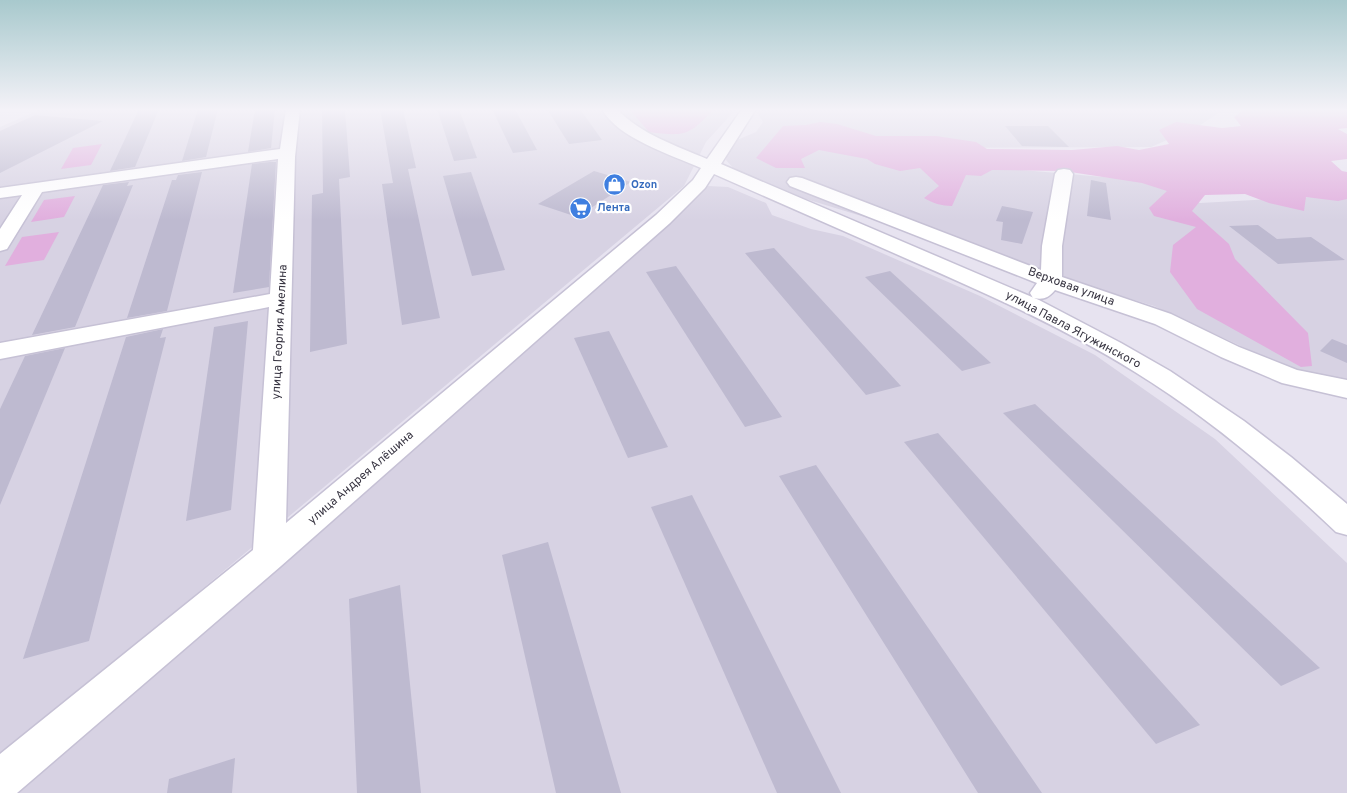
<svg xmlns="http://www.w3.org/2000/svg" width="1347" height="793" viewBox="0 0 1347 793" font-family="Overpass,sans-serif">
	<style>
		.residential { fill: #d7d2e3 }
		.green { fill: #e1afde }
		.building { fill: #bebad0 }
		.lines { fill: none; stroke-linecap: round; stroke-linejoin: round }
		.minor-casing { stroke: #c6c1d5; stroke-width: 3 }
		.minor { fill: #fff; fill-rule: evenodd }
		.labels { text-anchor: middle; dominant-baseline: central; stroke-width: 4.5; stroke-linejoin: round; paint-order: stroke }
		.far-shop-label { font-size: 11px; font-weight: bold; fill: #366cbe; stroke: #fff; text-anchor: start }
		.street-label { font-size: 12px; fill: #373441; stroke: #fff }
	</style>
	<rect width="100%" height="100%" fill="#e7e3f0"/>
	<g class="residential">
		<path d="M41,109H736L706,142L684,186L0,758V127Z"/>
		<path d="M760,109H1225L1197,127L1151,147L878,148L988,167L1150,181L1200,203L1347,195V381L1291,369L1154,306L793,195L751,178L734,169L726,160L727,153L737,140L756,132L763,122L757,112Z"/>
		<path d="M708,186L728,187L766,203L772,215L811,229L843,236L980,296L1095,355L1215,439L1347,563V793H14L696,192Z"/>
	</g>
	<g class="green">
		<path d="M629,109H714C689,135 686,137 649,132Z"/>
		<path d="M1245,109H1347V128L1338,129L1347,134V159L1331,161L1342,171L1347,172V199L1338,201L1306,197L1304,211L1269,203L1245,194L1205,195L1192,211L1229,244L1235,259L1308,333L1312,366L1301,367L1197,309L1170,272L1173,245L1196,227L1154,216L1149,208L1167,191L1142,183L1064,171L992,170L981,176L966,175L952,206C942,206 932,203 924,198L939,186L920,168L900,171L875,164L867,159L819,150L801,159L805,168H776L756,158L783,126L806,125L820,122L837,124L876,136H936L976,142L987,149L1072,150L1117,146L1139,150L1169,144L1159,130L1176,122L1222,128L1241,126L1234,117Z"/>
		<path d="M102,144L91,165L61,169L73,148Z"/>
		<path d="M75,196L64,217L31,222L44,200Z"/>
		<path d="M59,232L44,260L5,266L22,237Z"/>
	</g>
	<g class="building">
		<path d="M139,109H159L135,167L110,171Z"/>
		<path d="M198,109H218L206,157L182,161Z"/>
		<path d="M255,109H275L271,148L248,152Z"/>
		<path d="M322,109H345L350,177L339,179L347,344L310,352L312,195L323,193Z"/>
		<path d="M380,109H403L416,168L408,169L440,318L402,325L382,184L393,183Z"/>
		<path d="M437,109H459L477,158L454,161Z"/>
		<path d="M492,109H515L537,150L513,153Z"/>
		<path d="M547,109H580L602,140L569,144Z"/>
		<path d="M35,115L103,121L0,173V131Z"/>
		<path d="M1005,126H1048L1069,147L1022,146Z"/>
		<path d="M270,162H276L269,287L233,293L252,164Z"/>
		<path d="M594,171L631,182L577,217L538,204Z"/>
		<path d="M202,172L167,311L127,318L172,180H176L178,175Z"/>
		<path d="M471,172L505,270L472,276L443,176Z"/>
		<path d="M1091,180L1106,183L1111,220L1087,216Z"/>
		<path d="M129,182L127,186L133,185L75,327L32,335L103,185Z"/>
		<path d="M1002,206L1033,212L1022,244L1001,240L1003,222L996,221Z"/>
		<path d="M1258,225L1277,239L1311,237L1345,260L1278,264L1229,226Z"/>
		<path d="M774,248L901,386L866,395L745,253Z"/>
		<path d="M676,266L782,417L745,427L646,272Z"/>
		<path d="M890,271L991,363L962,371L865,277Z"/>
		<path d="M248,321L231,510L186,521L214,327Z"/>
		<path d="M163,329L160,338L166,337L89,641L23,659L126,337Z"/>
		<path d="M609,331L668,447L628,458L574,338Z"/>
		<path d="M1332,339L1347,345V363L1320,351Z"/>
		<path d="M65,348L0,505V409L25,356Z"/>
		<path d="M1035,404L1320,668L1281,686L1003,413Z"/>
		<path d="M938,433L1200,725L1156,744L904,442Z"/>
		<path d="M816,465L1042,793H978L779,476Z"/>
		<path d="M692,495L841,793H777L651,507Z"/>
		<path d="M548,542L621,793H556L502,555Z"/>
		<path d="M400,585L421,793H357L349,599Z"/>
		<path d="M235,758L232,793H167L169,779Z"/>
	</g>
	<g class="lines">
		<defs>
			<g id="minor">
				<path d="M286,109H300L295,157L286,523L656,215L693,180L701,168C672,155 617,138 602,109H617C640,134 677,146 707,159L742,109H756L721,164L1039,300L1121,343L1170,371L1244,421L1291,457L1347,504V535L1336,532C1274,473 1208,417 1135,372C1064,328 988,294 912,261C846,232 780,203 714,174L705,188L670,223L281,566L17,793H0V754L253,550L269,307L0,359V343L270,294L278,159L42,192L7,249L0,251V229L22,195L0,198V188L280,149Z"/>
				<path d="M1064,169L1070,170L1073,174L1062,246V277L1171,314L1239,347L1297,370L1347,380V398L1282,383L1221,357L1155,324L1055,290C1048,298 1044,300 1033,298L1030,293L1037,283L790,186L787,182L790,178L796,177L802,178L1041,270L1042,246L1055,174L1058,170Z"/>
			</g>
		</defs>
		<use href="#minor" class="minor-casing"/>
		<use href="#minor" class="minor"/>
	</g>
	<linearGradient id="sky" x2="0" y2="1"><stop stop-color="#a8c9cd"/><stop offset="0.5" stop-color="#f4f2f8"/><stop offset="1" stop-color="#f4f2f8" stop-opacity="0"/></linearGradient>
	<rect width="1347" height="220" fill="url(#sky)"/>
	<defs>
		<symbol id="shop-disc" viewBox="-11 -11 22 22"><circle r="9.5" fill="#3f7fe0" stroke="#fff"/><path d="M-5-2.5h2.3a2.7 3.5 0 0 1 5.4 0H5L5.5 6h-11ZM-1.5-2.5h3a1.5 2.3 0 0 0-3 0Z" fill="#fff"/></symbol>
		<symbol id="supermarket-disc" viewBox="-11 -11 22 22"><circle r="9.5" fill="#3f7fe0" stroke="#fff"/><path d="M-6-5.5h2.5l.6 2H6L4.5 2H-2.5L-4.4-4H-6ZM-1.5 3.2a1.3 1.3 0 1 0 .1 0ZM3 3.2a1.3 1.3 0 1 0 .1 0Z" fill="#fff"/></symbol>
	</defs>
	<g fill-rule="evenodd">
		<use href="#shop-disc" x="602" y="172" width="25" height="25"/>
		<use href="#supermarket-disc" x="568" y="196" width="25" height="25"/>
	</g>
	<g class="labels">
		<g class="far-shop-label">
			<text x="631" y="185">Ozon</text>
			<text x="597" y="208">Лента</text>
		</g>
		<g class="street-label">
			<text transform="translate(1071 287) rotate(20)">Верховая улица</text>
			<text transform="translate(1073 330) rotate(28)">улица Павла Ягужинского</text>
			<text transform="translate(280 332) rotate(-87)">улица Георгия Амелина</text>
			<text transform="translate(361 478) rotate(-41)">улица Андрея Алёшина</text>
		</g>
	</g>
</svg>
